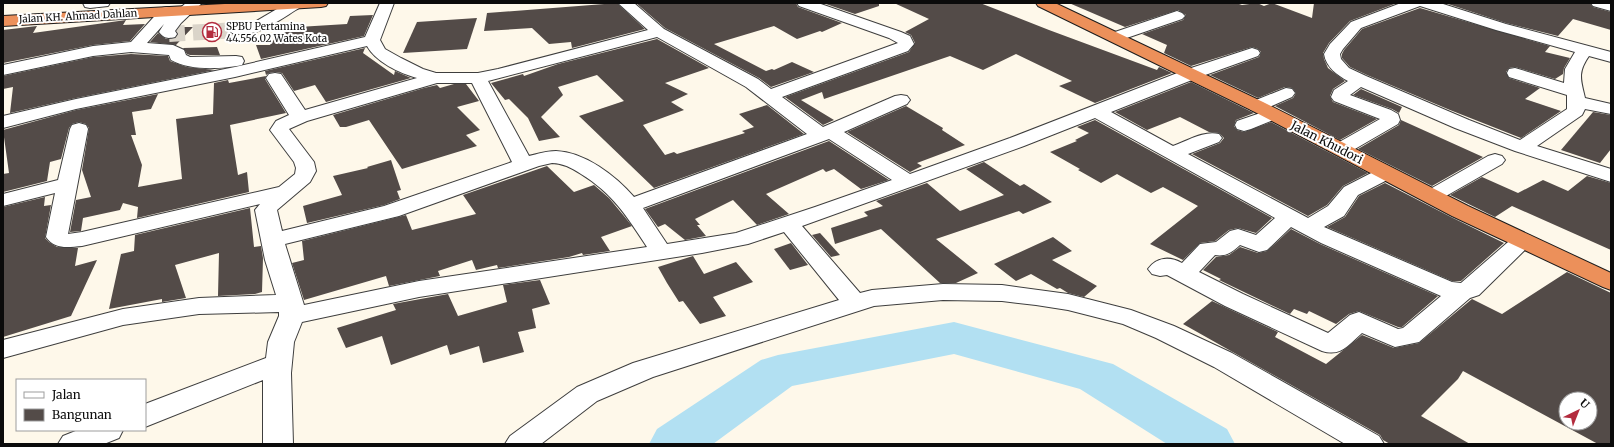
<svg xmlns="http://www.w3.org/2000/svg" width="1614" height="447" viewBox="0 0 1614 447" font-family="Merriweather,serif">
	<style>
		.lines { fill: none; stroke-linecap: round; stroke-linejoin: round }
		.river { fill: #b2e0f2; fill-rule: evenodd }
		.building { fill: #534b48; fill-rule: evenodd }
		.minor-tunnel { stroke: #dad4c9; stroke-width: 16; stroke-dasharray: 16 8; stroke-linecap: butt }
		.minor-casing { stroke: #3e3e3e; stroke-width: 2 }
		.highway-casing { stroke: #1c1c1c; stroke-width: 2 }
		.minor { fill: #fff; fill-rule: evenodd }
		.highway { fill: #ec905a; fill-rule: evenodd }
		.labels { text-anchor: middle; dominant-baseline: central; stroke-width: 4; stroke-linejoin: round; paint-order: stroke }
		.far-street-label { font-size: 10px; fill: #0b0b0b; stroke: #fff }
		.far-poi-label { font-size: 10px; fill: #0b0b0b; stroke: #fff; text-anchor: start }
		.street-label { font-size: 12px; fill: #0b0b0b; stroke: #fff }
	</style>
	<rect width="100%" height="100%" fill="#fef8ea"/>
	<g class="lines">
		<path class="river" d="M954,322L1113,364L1227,429L1235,444H1167L1080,389L954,354L792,386L713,444H649L657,429L761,360L778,355Z"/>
	</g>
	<g class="building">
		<path d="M617,3L645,29L572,48L571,42L549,44L532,28L484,31L487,13Z"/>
		<path d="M636,3H796L798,7L842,23L822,32L820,31L797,39L774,26L714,44L766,71L772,69L774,70L792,62L814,72L771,87L759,78L665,28Z"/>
		<path d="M823,3H879V6L855,14Z"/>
		<path d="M894,3H980L1049,30L1157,70L1159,67L1172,73L1095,103L1059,86L1072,81L1016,54L983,70L950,56L824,99L822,92L801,100L834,120L823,125L785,97L909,52L915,43L911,35L905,32L929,19Z"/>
		<path d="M1069,3H1236L1242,5L1257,3L1264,6L1272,3L1312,18L1314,3H1397L1350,21L1329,43L1323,53L1324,59L1328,68L1345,81L1333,89L1330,96L1333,102L1377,119L1340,140L1275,106L1293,98L1296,93L1292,88L1285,87L1258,98L1210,75L1259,57L1261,52L1258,49L1252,47L1191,66L1164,53L1167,45L1142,34L1183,20L1186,15L1178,10L1125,27Z"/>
		<path d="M1445,3H1590L1593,7L1611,12V30L1573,19L1558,36L1506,23Z"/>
		<path d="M1420,8L1550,46L1545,52L1570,58L1564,68L1563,74L1555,79L1515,67L1509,68L1506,72L1509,78L1540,88L1525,99L1561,111L1521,138L1450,110L1367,75L1350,67L1342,58V54L1344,50L1362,29Z"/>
		<path d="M373,15L364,36L261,59L256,45H270L282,28L347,24L350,16Z"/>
		<path d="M477,18L467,49L403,53L417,22Z"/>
		<path d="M126,20L123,25L145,24L130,41L93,45L3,63V30L37,26L33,33Z"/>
		<path d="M180,27H193L176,45L150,42L158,33L166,39L175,38L178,35L177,31Z"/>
		<path d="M657,39L709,68L665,83L688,94L671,102L684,110L643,125L665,155L674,152L677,154L745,133L742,131L754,127L739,114L767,105L804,134L654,188L579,116L624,101L597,75L558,87L563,95L541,117L560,137L539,141L528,118L509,99L505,100L491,83L523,74L524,76L558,64Z"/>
		<path d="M217,47L220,55H190L187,54L183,48Z"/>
		<path d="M365,48L363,53L394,75L395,71L411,78L326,102L315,85L294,91L282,73L275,72L269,73L266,75L265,71Z"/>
		<path d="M131,54L168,56L170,61L187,67L215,70L76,98L10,113L13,87L3,89V76L93,57Z"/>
		<path d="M266,76L265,79L286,113L230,125L238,175L247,172L249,192L137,218L138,207L123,203L120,210L83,218L81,231L70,232L76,200L91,197L82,170L89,128L86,124L79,122L72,124L69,128L61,159L50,162L47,181L3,192V174L9,173L3,130L76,110L158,94L151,109L132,112L136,135H131L142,165L138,187L182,179L176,119L213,114L214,83L228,80L229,83Z"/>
		<path d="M1191,82L1254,113L1236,120L1234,126L1237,130L1244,132L1271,122L1368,173L1343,186L1327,205L1308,216L1192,154L1220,143L1224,138L1219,133L1209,132L1180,117L1147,130L1115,112Z"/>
		<path d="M454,84H466L479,101L457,107L480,130L466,135L477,146L402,169L369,120L346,127H340L333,115L424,88L437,85L440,88Z"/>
		<path d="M1361,89L1402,107L1399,113L1392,109L1353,95Z"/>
		<path d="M906,106L943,128L942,130L965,145L917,163L922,166L910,172L847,132Z"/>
		<path d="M1593,112L1611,115V149L1600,163L1561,150Z"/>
		<path d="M1095,120L1272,218L1256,233L1238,228L1229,230L1215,241L1200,243L1183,260L1150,244L1198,206L1163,187L1151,193L1117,174L1101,183L1078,170L1080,169L1050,152L1077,141L1075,140L1089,133L1077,127Z"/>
		<path d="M1401,120L1483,157L1432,186L1358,149L1399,125Z"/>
		<path d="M829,141L889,180L861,189L834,169L826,172L823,169L766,194L789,214L757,225L733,200L695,219L700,225H697L706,236L685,240L665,224L658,227L645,209Z"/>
		<path d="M391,160L401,190L397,191L400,199L384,205L307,223L303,206L342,195L333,176L368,168L367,167Z"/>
		<path d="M984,162L1020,186L1024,184L1052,202L1023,214L1019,211L936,239L978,273L956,283H940L881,229L835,244L831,228L868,216L864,212L883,206L876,201L927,183L960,211L1004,195L966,169Z"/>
		<path d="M547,166L574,192L594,185L609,198L624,216L632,226L601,237L610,251L583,255L582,253L569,257L498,268L497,265L476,270L472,260L438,271L440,276L389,286L386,276L304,300L292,263L304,260L302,241L406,215L412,230L476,214L463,195Z"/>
		<path d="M1587,176L1611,183V250L1512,206L1495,217L1450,195L1482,177L1518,193L1543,180L1568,191Z"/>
		<path d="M1385,183L1451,217L1504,243L1461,281H1452L1327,227L1345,217L1359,196Z"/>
		<path d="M45,197L44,206L51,205L45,238L49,242L57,247L78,248L75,266L97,260L71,316L3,337V207Z"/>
		<path d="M250,208L254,247L261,246L263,258L262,292L255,294L218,296L219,253L175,265L186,298L162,302V299L109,309L121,254L134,251L135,235Z"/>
		<path d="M1291,229L1320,244L1438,296L1402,327H1398L1359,311L1349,314L1336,324L1309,311L1307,314L1294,309L1290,314L1219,280L1221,279L1203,270L1216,257L1229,255L1240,247L1258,253L1267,251Z"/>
		<path d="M820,233L840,255L831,257L812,235Z"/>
		<path d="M1053,237L1072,251L1052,260L1097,286L1084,297L1068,293L1060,288L1057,289L1031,274L1016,281L994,264Z"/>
		<path d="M791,243L808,265L790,270L774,249Z"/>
		<path d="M693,256L704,274L736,262L753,282L713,297L726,316L700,324L683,301L679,302L667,283L658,267Z"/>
		<path d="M1567,272L1611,293V444H1598L1463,371L1458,379L1421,416L1470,444H1390L1383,440L1380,435L1183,324L1212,301L1278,332L1275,337L1326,364L1362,335L1394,348L1419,343L1472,299L1502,314ZM1566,399H1590V423H1566Z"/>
		<path d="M540,280L550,304L532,309L536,328L518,332L524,352L483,363L479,346L450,355L447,345L391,365L382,336L346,348L337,328L396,310L393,304L448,294L458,316L507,302L503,285Z"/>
	</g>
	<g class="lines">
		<path class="minor-tunnel" d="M169,34L237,30"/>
		<defs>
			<g id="minor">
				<path d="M83,3H110L108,6L90,8L85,7Z"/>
				<path d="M186,3H202L181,23L175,31L177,34L175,37C167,39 164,38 159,32L164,24L147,43L173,45L184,50L186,55L190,57L236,56L242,57L244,61L242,65C222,69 190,71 171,60L169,55L131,52L93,56L3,75V65L93,46L131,42L162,8L167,7L172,8L174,11L173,14Z"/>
				<path d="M287,3H300L301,5L299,8C279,20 256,39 232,33L229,30L232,27L253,23Z"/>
				<path d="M380,3H394L380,40L385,49L401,58L423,69L436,73H478L498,69L648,30L618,3H634L664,29L758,79L771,89L898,43L889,38L799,6L797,3H818L901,32L910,36L914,44L908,51L782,97L823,127L895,96L901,95L907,96L910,100L907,104L844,132L910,174L1010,138L1185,70L1252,48L1258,50L1260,53L1258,56L1197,78L1111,112L1173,146C1187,141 1204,130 1219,134L1222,138L1219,142L1188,154L1308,218L1328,206L1344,187L1379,169L1386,167L1393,169L1396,173L1393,177L1358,195L1344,216L1324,227L1452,282L1461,283L1515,236L1523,234L1531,236L1534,241L1479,295L1470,298L1419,342L1395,347L1362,333C1348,345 1341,357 1322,351L1225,306L1167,275L1160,276L1152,274L1148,269C1156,257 1170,256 1182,263L1200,244L1216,242L1230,231L1238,229L1256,235L1275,218L1095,118L1024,146L802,226L860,293L872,290L943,284L1002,285L1068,294L1131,310L1174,326L1232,353L1379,436L1384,444H1345L1214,367L1156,338L1123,324L1068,310L1036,305L1002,301L943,300L874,306L653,377L597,401L541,444H505L510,436L577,387L633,363L839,300L784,232L748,244L702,253L419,297L302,322L294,342L291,373L293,444H263V380L145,427V404L266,358L268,342L279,316V312L199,314L123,325L3,358V340L123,309L199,298L276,295L265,260L255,210L260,204L82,246C68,247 55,250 46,237L55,193L3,206V194L58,180L70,129L72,125L79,123L86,125L88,129L68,234L82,232L279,187L295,174L296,168L294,162L270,130L276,121L289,115L266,78L269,74L275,73L281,74L305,110L417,78C399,73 376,62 367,46L235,77L76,109L3,128V116L76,99L235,67L365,37ZM657,37L746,87L807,134L634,197C616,176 585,152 556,151C547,151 537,154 529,156L488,81ZM437,83H472L512,162L384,206L282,231L277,210L310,182L316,171L314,162L289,129L307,121ZM829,139L892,180L815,207L736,233L667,244L643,208ZM552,163C563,163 572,168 581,174C612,193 627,216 647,247L419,281L304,305L285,244L399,216L539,166ZM1291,227L1321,243L1441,296L1403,328L1398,329L1359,312L1350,315L1328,333L1243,294L1199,272L1215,255C1226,257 1232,252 1240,245L1259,252L1267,250Z"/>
				<path d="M1401,3H1440L1506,24L1611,52V62L1589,56C1577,73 1581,80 1585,98L1611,104V114L1585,109L1582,115L1537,146L1611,169V182L1515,151L1455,128L1361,87L1350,95L1391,110L1398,114L1400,120L1398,124L1348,153L1341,155L1334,153L1331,149L1334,145L1380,119L1334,101L1331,97L1334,90L1348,81C1337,75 1326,67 1324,54L1330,44L1351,22ZM1420,6L1496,30L1575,52L1565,69L1564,83L1515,68L1509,69L1507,73L1509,77L1567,95V109L1520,140L1469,120L1366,76L1349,68L1341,59L1340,54L1343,49L1361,28Z"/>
				<path d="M1591,3H1611V11L1593,6Z"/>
				<path d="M1177,11L1182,13L1185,16L1182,19L1115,42L1109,40L1107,37L1109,34Z"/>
				<path d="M1286,88L1292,89L1295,93L1292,97L1263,110L1257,111L1251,110L1248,106L1251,102Z"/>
				<path d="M1272,109L1278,110L1281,114L1278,118L1251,129L1244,131L1237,129L1235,125L1237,121Z"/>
				<path d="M1495,154L1502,156L1505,160L1502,164L1439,200L1432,202L1425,200L1421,196L1425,192L1488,156Z"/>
				<path d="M78,430H123L119,438L104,444H58L63,436Z"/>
			</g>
			<g id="highway">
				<path d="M243,3H328L326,6L321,7L3,26V16Z"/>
				<path d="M1036,3H1055L1263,102L1468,206L1611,273V290L1603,287L1452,216L1251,110L1038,6Z"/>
			</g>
		</defs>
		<use href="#minor" class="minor-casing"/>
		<use href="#highway" class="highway-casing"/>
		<use href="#minor" class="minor"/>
		<use href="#highway" class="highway"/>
	</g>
	<defs>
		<symbol id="fuel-ring" viewBox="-11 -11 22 22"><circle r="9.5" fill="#fff" stroke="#b32c3e" stroke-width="1.5"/><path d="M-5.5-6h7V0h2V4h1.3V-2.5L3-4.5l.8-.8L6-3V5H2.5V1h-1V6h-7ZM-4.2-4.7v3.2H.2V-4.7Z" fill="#b32c3e"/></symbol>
	</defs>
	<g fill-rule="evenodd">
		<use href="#fuel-ring" x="201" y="21" width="22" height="22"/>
	</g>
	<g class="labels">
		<g class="far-street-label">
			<text transform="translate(78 16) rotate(-3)">Jalan KH. Ahmad Dahlan</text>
		</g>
		<g class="far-poi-label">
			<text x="226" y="26">SPBU Pertamina<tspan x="226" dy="12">44.556.02 Wates Kota</tspan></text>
		</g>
		<g class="street-label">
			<text transform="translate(1327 142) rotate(27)">Jalan Khudori</text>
		</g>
	</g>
	<rect width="1614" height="447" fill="none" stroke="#0b0b0b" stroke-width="8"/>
	<rect x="16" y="379" width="130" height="52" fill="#ffffff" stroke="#9d9d9d"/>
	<rect x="24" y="392" width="20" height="6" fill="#ffffff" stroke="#9d9d9d"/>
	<text x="52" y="399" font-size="12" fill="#0b0b0b">Jalan</text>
	<rect x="24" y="409" width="20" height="12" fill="#534b48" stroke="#9d9d9d"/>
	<text x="52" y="419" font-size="12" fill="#0b0b0b">Bangunan</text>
	<g transform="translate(1578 411) rotate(43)"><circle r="19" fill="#ffffff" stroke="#9d9d9d"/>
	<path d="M0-3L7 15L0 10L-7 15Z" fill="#b32c3e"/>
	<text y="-6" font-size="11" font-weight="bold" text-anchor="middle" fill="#0b0b0b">U</text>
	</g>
</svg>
